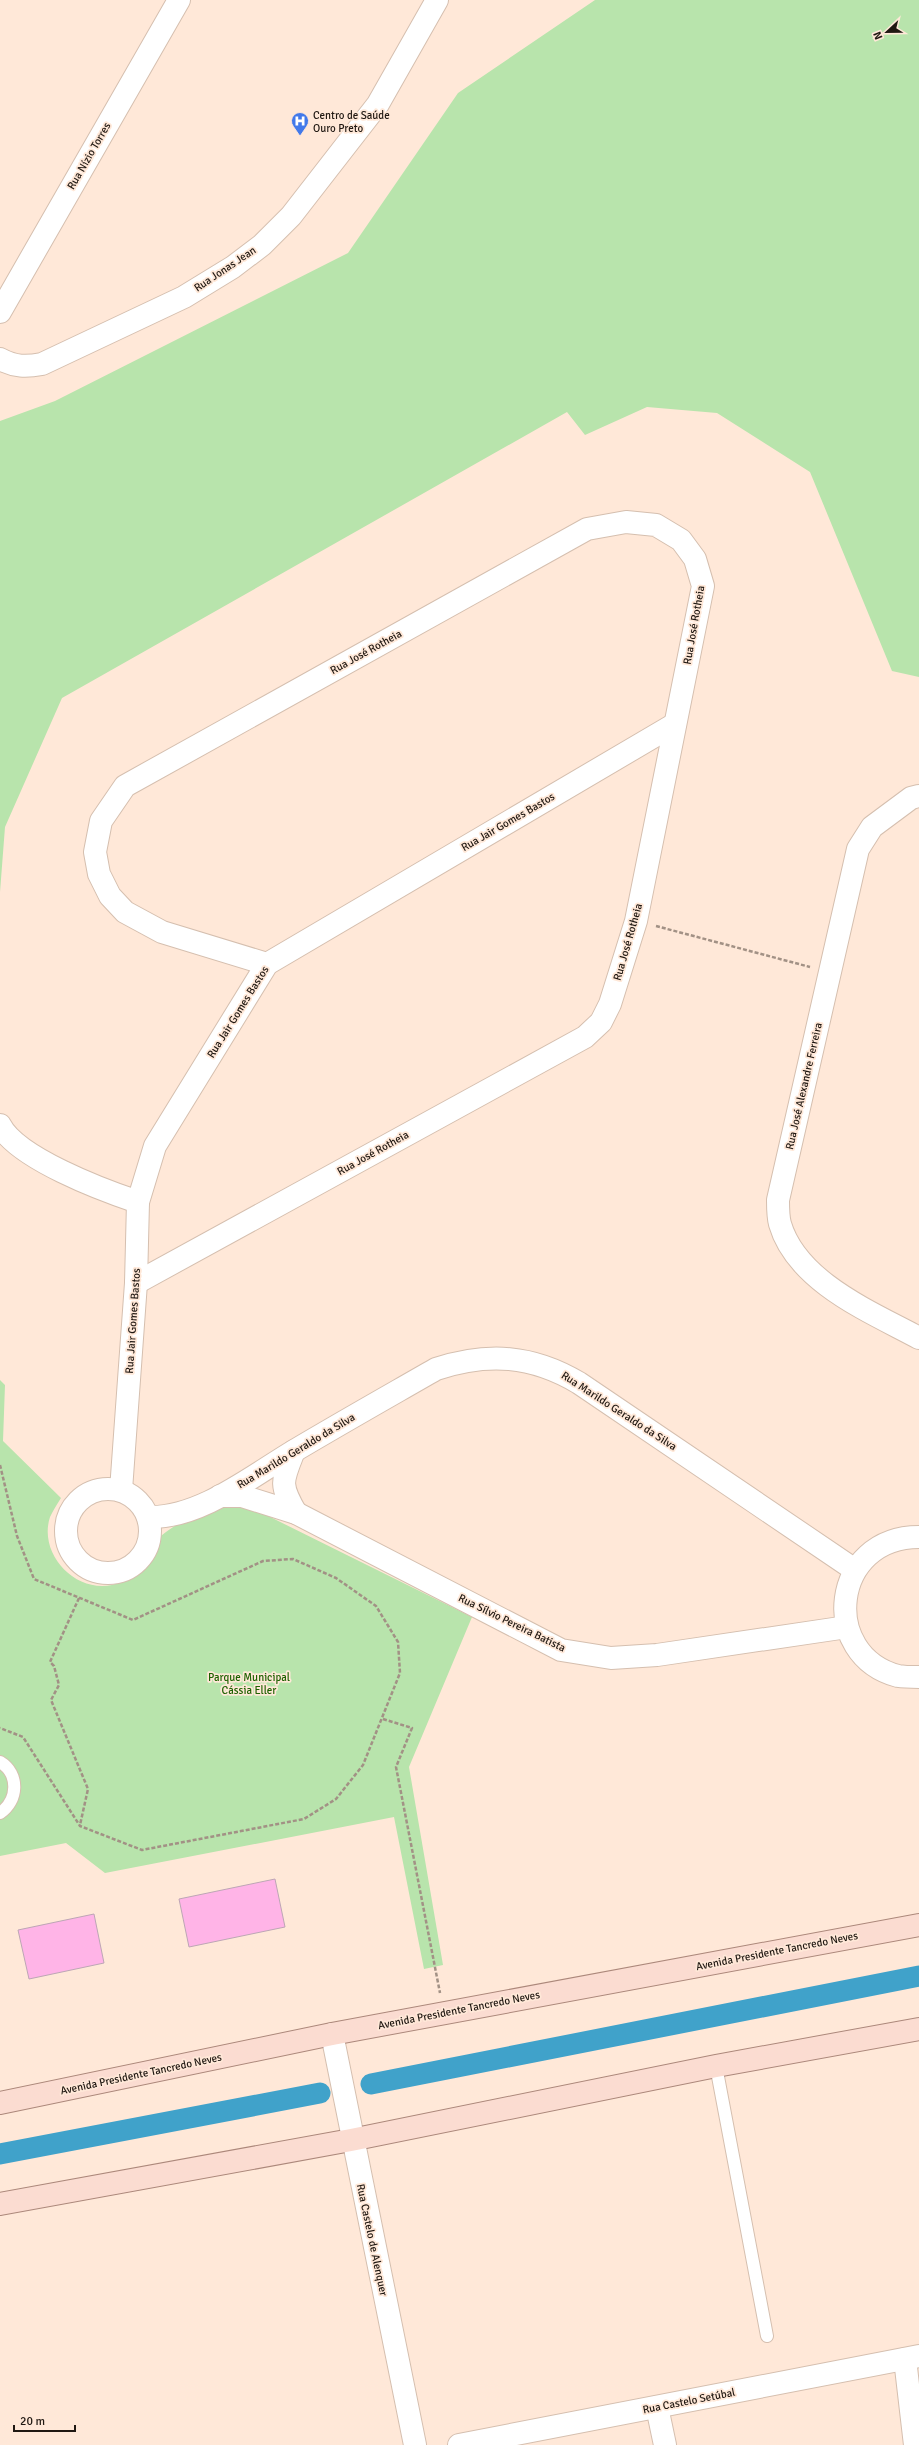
<svg xmlns="http://www.w3.org/2000/svg" width="919" height="2445" viewBox="0 0 919 2445" font-family="Signika,sans-serif">
	<style>
		.green { fill: #b8e4ac }
		.lines { fill: none; stroke-linecap: round; stroke-linejoin: round }
		.canal { stroke: #40a2ca; stroke-width: 21 }
		.building { fill: #ffb4e7; stroke: #bda6b5 }
		.service-casing { stroke: #d5bfaf; stroke-width: 14 }
		.minor-casing { stroke: #d5bfaf; stroke-width: 24 }
		.primary-casing { stroke: #ac887b; stroke-width: 24 }
		.path { stroke: #a29185; stroke-width: 2.5; stroke-dasharray: 4 2; stroke-linecap: butt }
		.service { stroke: #fff; stroke-width: 12 }
		.minor { stroke: #fff; stroke-width: 22 }
		.primary { stroke: #fbdcd1; stroke-width: 22 }
		.labels { text-anchor: middle; dominant-baseline: central; stroke-width: 3.5; stroke-linejoin: round; paint-order: stroke }
		.poi-label { font-size: 11px; fill: #201812; stroke: #ffe8d8; text-anchor: start }
		.street-label { font-size: 11px; fill: #201812; stroke: #ffe8d8 }
		.park-label { font-size: 11px; fill: #1e6100; stroke: #ffe8d8 }
	</style>
	<rect width="100%" height="100%" fill="#ffe8d8"/>
	<g class="green">
		<path d="M595,0H919V677L892,671L810,472L717,413L647,407L585,435L567,412L62,698L5,827L0,892V421L55,401L348,253L458,93Z"/>
		<path d="M0,1380L5,1385L3,1441L61,1498C57,1504 53,1511 50,1517C38,1554 75,1593 112,1585C125,1582 139,1572 146,1561C149,1556 148,1548 152,1544C161,1533 202,1508 216,1503C224,1501 238,1504 246,1505L472,1617L409,1767L443,1965L424,1969L394,1817L105,1873L66,1843L0,1856Z"/>
	</g>
	<g class="lines">
		<g class="canal">
			<path d="M371,2084L919,1976"/>
			<path d="M0,2154L320,2093"/>
		</g>
	</g>
	<g class="building">
		<path d="M275,1879L285,1927L189,1947L179,1899Z"/>
		<path d="M94,1914L104,1963L29,1979L18,1930Z"/>
	</g>
	<g class="lines">
		<defs>
			<g id="service">
				<path d="M0,1762C20,1774 18,1801 0,1813"/>
				<path d="M716,2066L767,2336"/>
			</g>
			<g id="minor">
				<path d="M0,312L179,0"/>
				<path d="M0,359C15,367 26,367 42,364L184,297L233,267L262,245L291,216L378,104L437,0"/>
				<path d="M919,796L911,798L872,827L858,849L778,1200C778,1208 778,1217 780,1224C797,1282 871,1312 919,1338"/>
				<path d="M0,1125C17,1158 102,1190 138,1202"/>
				<path d="M136,1283L585,1037L601,1022L610,1004L636,921L703,586L695,559L681,540L656,525L626,522L587,529L125,786L101,821L95,852L99,874L110,896L125,912L162,932L267,964"/>
				<path d="M294,1451C282,1481 279,1484 296,1513"/>
				<circle cx="108" cy="1531" r="42"/>
				<path d="M121,1490L136,1283L138,1202L155,1146L267,964L675,724"/>
				<path d="M220,1496H242L296,1513L561,1650L611,1658L657,1655L847,1627"/>
				<path d="M148,1517C199,1519 252,1476 294,1451C341,1423 389,1396 436,1369C488,1352 532,1355 579,1383L855,1570"/>
				<path d="M919,1537C831,1537 819,1655 898,1676C904,1677 912,1677 919,1677"/>
				<path d="M332,2034L415,2445"/>
				<path d="M905,2359L915,2445"/>
				<path d="M657,2407L665,2445"/>
				<path d="M459,2445L919,2356"/>
			</g>
			<g id="primary">
				<path d="M0,2103L332,2034L919,1925"/>
				<path d="M0,2204L351,2140L716,2066L919,2029"/>
			</g>
		</defs>
		<use href="#service" class="service-casing"/>
		<use href="#minor" class="minor-casing"/>
		<use href="#primary" class="primary-casing"/>
		<g class="path">
			<path d="M656,926L810,967"/>
			<path d="M0,1465L17,1536L34,1579L133,1620L263,1561L293,1559L336,1578L376,1606L398,1642L400,1673L363,1765L336,1799L304,1819L142,1850L80,1826L23,1737L0,1728"/>
			<path d="M79,1598L50,1662L54,1666L59,1685L51,1700L88,1789L80,1825"/>
			<path d="M383,1719L412,1728L396,1767L440,1993"/>
		</g>
		<use href="#service" class="service"/>
		<use href="#minor" class="minor"/>
		<use href="#primary" class="primary"/>
	</g>
	<defs>
		<symbol id="hospital-pin" viewBox="-11 -11 22 30"><path d="M0 17L-7.5 6A9.5 9.5 0 1 1 7.5 6Z" fill="#4279ea" stroke="#ffe8d8"/><path d="M-5-5h3v3.5h4V-5h3V5h-3V1.5h-4V5h-3Z" fill="#fff"/></symbol>
	</defs>
	<g fill-rule="evenodd">
		<use href="#hospital-pin" x="290" y="111" width="20" height="27"/>
	</g>
	<g class="labels">
		<g class="poi-label">
			<text x="313" y="115">Centro de Saúde<tspan x="313" dy="13">Ouro Preto</tspan></text>
		</g>
		<g class="street-label">
			<text transform="translate(89 156) rotate(-60)">Rua Nízio Torres</text>
			<text transform="translate(225 269) rotate(-34)">Rua Jonas Jean</text>
			<text transform="translate(694 625) rotate(-80)">Rua José Rotheia</text>
			<text transform="translate(366 652) rotate(-29)">Rua José Rotheia</text>
			<text transform="translate(508 822) rotate(-30)">Rua Jair Gomes Bastos</text>
			<text transform="translate(628 942) rotate(-74)">Rua José Rotheia</text>
			<text transform="translate(238 1012) rotate(-58)">Rua Jair Gomes Bastos</text>
			<text transform="translate(804 1086) rotate(-77)">Rua José Alexandre Ferreira</text>
			<text transform="translate(373 1153) rotate(-29)">Rua José Rotheia</text>
			<text transform="translate(133 1321) rotate(-86)">Rua Jair Gomes Bastos</text>
			<text transform="translate(619 1411) rotate(33)">Rua Marildo Geraldo da Silva</text>
			<text transform="translate(296 1451) rotate(-31)">Rua Marildo Geraldo da Silva</text>
			<text transform="translate(512 1623) rotate(26)">Rua Sílvio Pereira Batista</text>
			<text transform="translate(777 1951) rotate(-11)">Avenida Presidente Tancredo Neves</text>
			<text transform="translate(459 2010) rotate(-11)">Avenida Presidente Tancredo Neves</text>
			<text transform="translate(141 2074) rotate(-12)">Avenida Presidente Tancredo Neves</text>
			<text transform="translate(372 2240) rotate(78)">Rua Castelo de Alenquer</text>
			<text transform="translate(689 2401) rotate(-11)">Rua Castelo Setúbal</text>
		</g>
		<g class="park-label">
			<text x="249" y="1677">Parque Municipal<tspan x="249" dy="13">Cássia Eller</tspan></text>
		</g>
	</g>
	<g transform="translate(887 32) rotate(248)" stroke="#ffe8d8" stroke-width="3" paint-order="stroke">
	<path d="M0-3L7 15L0 10L-7 15Z" fill="#201812"/>
	<text y="-6" font-size="11" font-weight="bold" text-anchor="middle" fill="#201812">N</text>
	</g>
	<path d="M14 2425v6h61v-6" fill="none" stroke="#201812" stroke-width="2"/>
	<text x="20" y="2425" font-size="12" fill="#201812" stroke="#ffe8d8" stroke-width="3" paint-order="stroke">20 m</text>
</svg>
